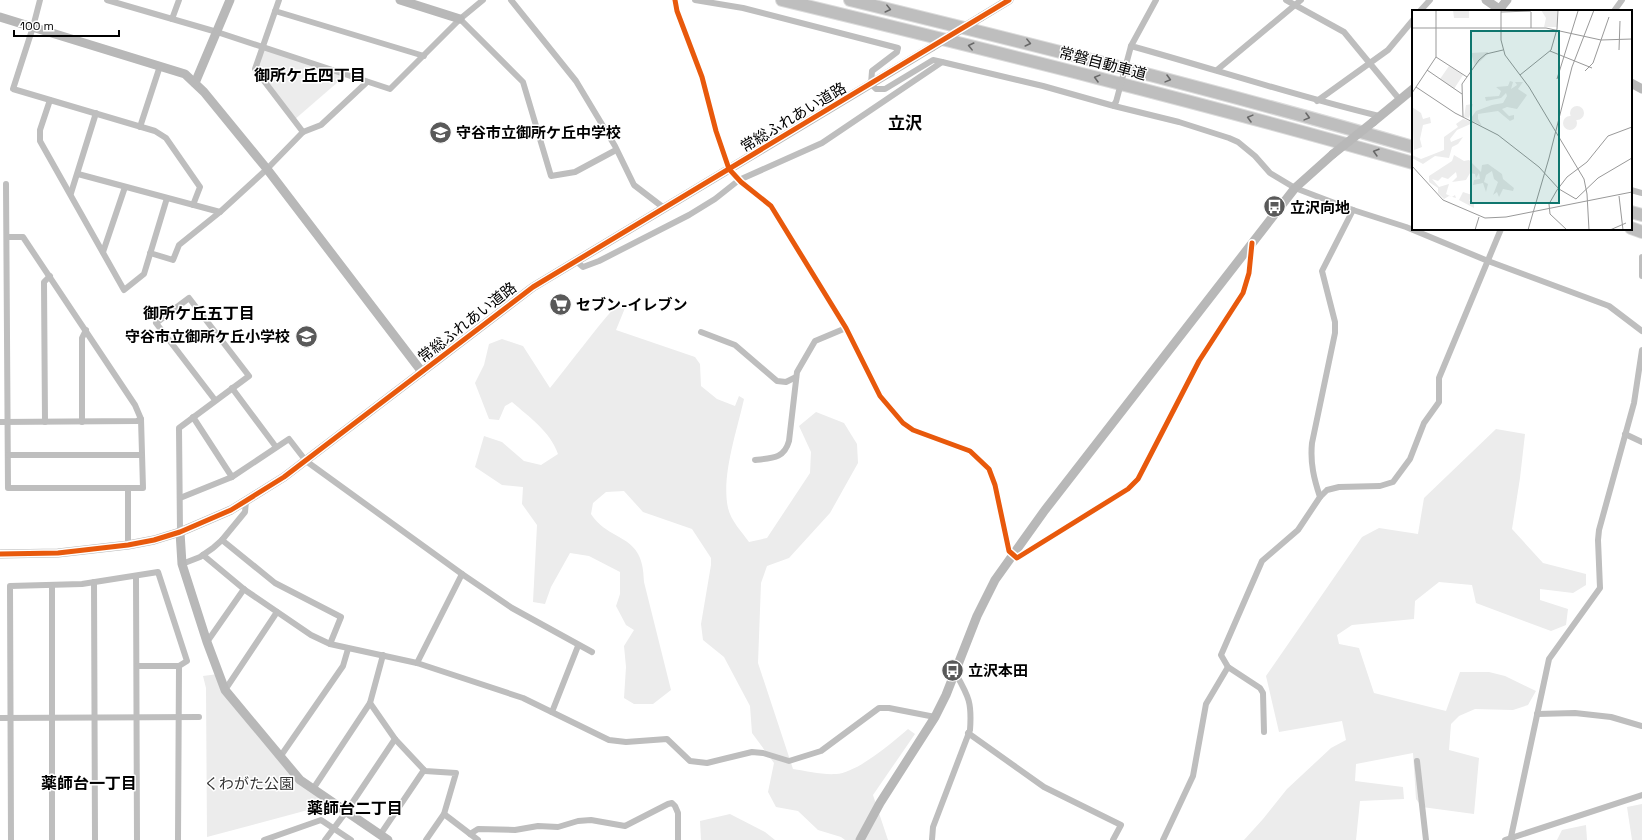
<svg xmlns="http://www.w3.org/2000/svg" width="1642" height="840" viewBox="0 0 1642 840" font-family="'Space Grotesk','Noto Sans JP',sans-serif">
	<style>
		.green { fill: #ececec }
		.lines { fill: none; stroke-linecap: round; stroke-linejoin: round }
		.highway-casing { stroke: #dbdbdb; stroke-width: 14 }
		.street { stroke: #bebebe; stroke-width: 6 }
		.secondary { stroke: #b8b8b8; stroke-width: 9 }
		.highway { stroke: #bebebe; stroke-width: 12 }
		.street-bridge { stroke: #bebebe; stroke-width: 6 }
		.secondary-bridge { stroke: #b8b8b8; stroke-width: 9 }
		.cycleway-casing { stroke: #fff; stroke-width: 8 }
		.cycleway { stroke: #e8590c; stroke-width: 5 }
		.oneway { stroke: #686868 }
		.labels { text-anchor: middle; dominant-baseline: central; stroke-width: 3; stroke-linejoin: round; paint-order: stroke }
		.street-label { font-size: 15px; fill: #000; stroke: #fff }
		.poi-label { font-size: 15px; font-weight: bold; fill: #000; stroke: #fff; text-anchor: start }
		.park-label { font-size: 15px; fill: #333; stroke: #fff }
		.neighbourhood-label { font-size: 16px; font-weight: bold; fill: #000; stroke: #fff }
		.quarter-label { font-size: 17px; font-weight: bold; fill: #000; stroke: #fff }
		.inset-road { fill: none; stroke: #999; stroke-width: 1 }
		.view { fill: #0f766e; fill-opacity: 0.15; stroke: #0f766e; stroke-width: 2 }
		.inset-edge { fill: none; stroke: #000; stroke-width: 2 }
	</style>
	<rect width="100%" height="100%" fill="#fff"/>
	<g class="green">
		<path d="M262,47L346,75L294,120L255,69Z"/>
		<path d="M615,307L625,308L616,330L695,357L700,364L701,386L717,399L735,406L739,396L744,399C737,431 721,476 728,508C731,521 742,532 749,542L767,538L810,473L811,452L799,426L816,412L844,423L857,444L858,463L830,513L789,558L767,566L761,583L758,663L793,769C807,771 822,775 836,774C857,773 893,742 908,729L915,734L873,795L888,840H845L841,837L818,830L798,811L776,807L768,792L774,763L752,733L750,706L724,657L703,640L701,624L711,565V558L692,529L643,512L624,491L606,492L593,503L591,514C611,544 644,532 644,582L671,690L653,704H634L624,698L626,667L624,646L634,630L626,625L616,606L620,594V572L589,556L570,553L551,587L545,604L533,602L537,525L522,504L523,487L502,485L475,467L484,436L502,442L524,461L541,465L558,454C550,431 529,417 512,402L505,406L499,420L489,419L475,383L484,365L489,344L502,339L523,346L550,388C572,361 592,333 615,307Z"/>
		<path d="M1496,429L1525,434L1520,478L1512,529L1543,563L1586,574V585L1573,593L1540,589V600L1568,609L1566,625L1551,631L1476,603L1472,585L1439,582L1415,601L1414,619L1352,625L1337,635L1339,644L1359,648L1374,693L1446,711L1460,672H1489L1505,676L1536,691L1528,705L1513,710L1475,709L1459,716L1451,724L1449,750L1479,758L1474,814L1422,807L1416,799L1413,753L1356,764L1355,781L1403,787L1404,799L1360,801L1356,840H1244L1263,819L1287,789L1331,748L1346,740L1342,721L1279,732L1266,676L1362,537L1379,528L1418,534L1424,498Z"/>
		<path d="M218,674L280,757L334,803L207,837L206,688L203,676Z"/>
		<path d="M1642,804V840H1632L1627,807Z"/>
		<path d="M730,814L765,832L775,840H701L700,821Z"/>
		<path d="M1586,825L1587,840H1557L1562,830Z"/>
	</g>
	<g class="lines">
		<defs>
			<g id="highway">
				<path d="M782,0C993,51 1204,103 1413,163"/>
				<path d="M850,0C1039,46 1227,93 1413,147"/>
				<path d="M1631,212L1642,215"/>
				<path d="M1631,228L1642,232"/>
			</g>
		</defs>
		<use href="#highway" class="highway-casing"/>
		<g class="street">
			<path d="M40,0L33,27L13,89L155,131L166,138L200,187L193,205"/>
			<path d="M107,0L217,32L390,89L460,19L483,0"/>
			<path d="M279,0L255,69L303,132"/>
			<path d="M511,0L576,81L615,146L634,185L664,208"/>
			<path d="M675,0L677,11L702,77L716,131L729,169L741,182L771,206L846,328L880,396L903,423L913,430L970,451L989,469L995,485L1009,551L1017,558L1128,489L1138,479L1199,361L1243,293L1249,273L1252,245"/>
			<path d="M695,0L743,8L898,48L897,52L872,71L871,84L876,89H885L933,60L942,62"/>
			<path d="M1156,0L1131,46C1214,69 1296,96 1379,116"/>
			<path d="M1286,0L1344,32L1400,100"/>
			<path d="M275,11L424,56"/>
			<path d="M1420,11L1430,0"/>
			<path d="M1614,11L1622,0"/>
			<path d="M172,19L179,0"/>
			<path d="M460,19L523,82L551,176L575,172L616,150"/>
			<path d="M1217,70L1301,0"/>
			<path d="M50,100L40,130V141L124,290L144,274L167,198"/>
			<path d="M1317,101L1388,50L1413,20"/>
			<path d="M1115,103L1114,106L1179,122L1229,138L1238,142L1255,156L1270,173L1295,188L1353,210L1406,227L1488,261L1609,306L1642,331"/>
			<path d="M140,127L160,66"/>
			<path d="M78,174L220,212"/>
			<path d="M6,184L8,488H143L141,419L135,405L23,237H7"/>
			<path d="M1631,190L1642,193"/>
			<path d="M71,193L96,113"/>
			<path d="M103,252L125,187"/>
			<path d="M150,253L173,260L179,245L220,212L267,169L303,132L321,125L367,82"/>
			<path d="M1642,257V276"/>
			<path d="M576,261L583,267L599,261L689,215L715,199L739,180L822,143L942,62L1043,86L1114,106"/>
			<path d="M701,332L735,345L777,381L786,382L796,377"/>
			<path d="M232,388L276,447"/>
			<path d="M193,417L232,477"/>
			<path d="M0,422L137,421L141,419"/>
			<path d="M45,422L44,282L50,276"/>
			<path d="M82,422V338L86,330"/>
			<path d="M1625,434L1642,442"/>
			<path d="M8,455H142"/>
			<path d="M755,460C772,458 784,459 789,441L797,372L815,341L846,328"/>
			<path d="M128,488V545"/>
			<path d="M1320,497L1327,490L1339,487L1380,486L1393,482L1410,459L1424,423L1439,402V378L1501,229"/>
			<path d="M180,498L232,477L289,439L306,461L462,574L512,608L592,652"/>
			<path d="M180,532L179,428L249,376L189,298L156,323L215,400"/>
			<path d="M222,540L275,583L341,617L330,644"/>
			<path d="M203,555L245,590L311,635L330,644L417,663L523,698L609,740L626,742L667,739L690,761L707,763L752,752L763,753L789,761L821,751L879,708H889L935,717"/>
			<path d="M182,564L200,557L213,548L222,540L245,512L246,501"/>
			<path d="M136,576L137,840"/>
			<path d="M94,582L95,840"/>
			<path d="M207,642L244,589"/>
			<path d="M383,655L370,703L395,739L425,771L456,773L444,814L426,840"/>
			<path d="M417,663L462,574"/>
			<path d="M225,690L277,612"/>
			<path d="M552,712L578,646"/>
			<path d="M1537,714L1575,713L1611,717L1642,726"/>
			<path d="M0,718L199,717"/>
			<path d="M1264,732L1263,693L1260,688L1228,667L1221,655L1262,561L1298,530L1320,497C1314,479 1310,463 1312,443L1335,333V322L1322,271L1353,210"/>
			<path d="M968,733L1044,787L1121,825L1113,840"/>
			<path d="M280,757L343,666L348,649"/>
			<path d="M1417,761L1426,840"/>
			<path d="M313,789L370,703"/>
			<path d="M444,814L478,840"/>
			<path d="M470,834L478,829L515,830L538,826L558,827L578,821L591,820L625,826L668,804L672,803L675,806L678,813V840"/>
			<path d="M380,835L424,770"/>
			<path d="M1511,837L1549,659L1600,588L1598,540L1599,530L1634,403L1642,350"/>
			<path d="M11,840L10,586L82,584L158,572L187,661L179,666H137"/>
			<path d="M52,840V585"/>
			<path d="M178,840L179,666"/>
			<path d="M264,840L321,820L351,840"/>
			<path d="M325,840L346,812L395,739"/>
			<path d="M932,840L933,827L970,730C972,703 969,697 956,674"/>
			<path d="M1163,840L1193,776L1206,704L1228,667"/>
			<path d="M1505,840L1642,795"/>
		</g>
		<g class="secondary">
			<path d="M400,0L460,19"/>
			<path d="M1486,0L1502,11"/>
			<path d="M1498,11L1507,0"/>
			<path d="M0,17L185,74L204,92L267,169L422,372"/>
			<path d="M981,17L1009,0"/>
			<path d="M195,83L230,0"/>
			<path d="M1631,83L1642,89"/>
			<path d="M1373,122L1413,89"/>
			<path d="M180,532L182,564L207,642L225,690L300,780L388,840"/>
			<path d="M0,554L58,553L128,545L154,540L180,532L231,510L284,477L533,287L932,47"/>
			<path d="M860,840L880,803L935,717L946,695L977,616L995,580L1045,510L1295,188L1333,154"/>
		</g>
		<use href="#highway" class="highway"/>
		<path class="street-bridge" d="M1116,102L1131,46"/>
		<g class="secondary-bridge">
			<path d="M932,47L981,17"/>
			<path d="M1333,154L1373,122"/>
		</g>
		<defs>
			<g id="cycleway">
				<path d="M675,0L677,11L702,77L716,131L729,169L741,182L771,206L846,328L880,396L903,423L913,430L970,451L989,469L995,485L1009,551L1017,558L1128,489L1138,479L1199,361L1243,293L1249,273L1252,243"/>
				<path d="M0,554L58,553L128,545L154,540L180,532L231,510L284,477L533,287L1009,0"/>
			</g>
		</defs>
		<use href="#cycleway" class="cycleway-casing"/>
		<use href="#cycleway" class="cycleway"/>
	</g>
	<defs><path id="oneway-chevron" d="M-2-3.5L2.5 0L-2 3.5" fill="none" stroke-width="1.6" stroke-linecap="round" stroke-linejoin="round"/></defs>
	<g class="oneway">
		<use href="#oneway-chevron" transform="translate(888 9) rotate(14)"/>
		<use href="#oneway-chevron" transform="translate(1028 43) rotate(14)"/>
		<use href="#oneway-chevron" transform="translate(971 46) rotate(-166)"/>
		<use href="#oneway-chevron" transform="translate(1097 78) rotate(-165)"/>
		<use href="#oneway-chevron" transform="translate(1168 79) rotate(15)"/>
		<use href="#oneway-chevron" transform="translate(1307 117) rotate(15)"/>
		<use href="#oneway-chevron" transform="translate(1250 118) rotate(-165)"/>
		<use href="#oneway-chevron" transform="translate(1376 152) rotate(-164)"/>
	</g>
	<defs>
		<symbol id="school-disc" viewBox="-11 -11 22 22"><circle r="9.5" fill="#595959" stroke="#fff"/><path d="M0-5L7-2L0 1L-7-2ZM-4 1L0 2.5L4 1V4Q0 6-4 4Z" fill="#fff"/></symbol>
		<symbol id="bus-disc" viewBox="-11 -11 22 22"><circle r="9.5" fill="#595959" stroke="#fff"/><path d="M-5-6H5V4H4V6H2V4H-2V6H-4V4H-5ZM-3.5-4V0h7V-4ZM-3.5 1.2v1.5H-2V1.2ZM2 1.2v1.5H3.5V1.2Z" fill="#fff"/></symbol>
		<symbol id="supermarket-disc" viewBox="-11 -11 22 22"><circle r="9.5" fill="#595959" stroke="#fff"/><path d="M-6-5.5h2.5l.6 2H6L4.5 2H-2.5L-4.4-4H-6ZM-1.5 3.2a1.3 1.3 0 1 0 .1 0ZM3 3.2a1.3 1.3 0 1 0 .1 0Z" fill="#fff"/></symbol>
	</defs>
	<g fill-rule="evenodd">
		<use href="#school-disc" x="428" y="120" width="25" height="25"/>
		<use href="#bus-disc" x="1262" y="194" width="25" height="25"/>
		<use href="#supermarket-disc" x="548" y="292" width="25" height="25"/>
		<use href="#school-disc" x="294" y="324" width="25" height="25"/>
		<use href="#bus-disc" x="940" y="658" width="25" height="25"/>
	</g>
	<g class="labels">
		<g class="street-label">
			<text transform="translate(1103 63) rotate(15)">常磐自動車道</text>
			<text transform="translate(793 117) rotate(-31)">常総ふれあい道路</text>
			<text transform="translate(467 322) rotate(-38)">常総ふれあい道路</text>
		</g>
		<g class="poi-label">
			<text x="456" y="132">守谷市立御所ケ丘中学校</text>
			<text x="1290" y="207">立沢向地</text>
			<text x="576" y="304">セブン-イレブン</text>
			<text x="290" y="336" text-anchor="end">守谷市立御所ケ丘小学校</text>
			<text x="968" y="670">立沢本田</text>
		</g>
		<g class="park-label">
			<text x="249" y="783">くわがた公園</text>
		</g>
		<g class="neighbourhood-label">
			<text x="310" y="75">御所ケ丘四丁目</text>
			<text x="199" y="313">御所ケ丘五丁目</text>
			<text x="89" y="783">薬師台一丁目</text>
			<text x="355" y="808">薬師台二丁目</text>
		</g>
		<g class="quarter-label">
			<text x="905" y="123">立沢</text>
		</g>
	</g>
	<g transform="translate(1412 10)">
		<rect width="220" height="220" fill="#fff"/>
		<path d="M41,0H57V8H42ZM129,0H145V17H132L134,8ZM76,42V44L63,56L59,43ZM37,56L51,65L42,79L28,69ZM98,71L101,72L99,79L105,75L103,72H111L106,79L115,85L105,99L95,97L90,99L97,106L102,105V109L98,111L86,101L66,104V109L70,116L63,112L45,120L38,129L39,132L51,127L46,134L40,137L37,148L23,146L11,154L0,148V145L9,149L32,140V127L46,117L44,114L51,109L57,111L64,101L80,95L91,93L95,86L94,83L89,88L74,91L73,87L87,86L89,81L84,77L96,76ZM61,94L57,108L52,107L54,95ZM158 103a7 7 0 1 1 14 0a7 7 0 1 1-14 0ZM0,97L9,103L11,109L18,107L19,113L11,115L8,129L10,137L2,140ZM151 113a7 7 0 1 1 14 0a7 7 0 1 1-14 0ZM42,145L52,151L57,150L69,162L70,155L76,154L90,164L91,169L102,178L101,181L91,179L87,187L85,182L81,185L86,172L82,169L80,161L74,165L72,172L76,174L74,182L71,173L61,175L62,170L68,169L67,163L64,168L63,164L58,163L54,170L40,172L45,167L44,162L36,169L30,167L26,171L20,169L27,177L37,174L34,184L40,187L43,185L44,188L37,186L32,189L26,183V178L17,172V166L40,151ZM51,182L60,185L57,191L62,192V198L47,190Z" fill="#ececec"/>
		<path class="inset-road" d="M89,0V30L93,45L117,77L172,169L175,184L177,220M89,2L119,1M119,2V18M0,18H134L189,30L220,29M207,40L208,11M138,41L180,58M24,47L55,67M15,60L50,84M173,61L181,53L197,7M108,65L139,40L145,19L146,0M145,69L166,1M4,77L43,103L86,125L127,157L147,179L164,189L186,168L220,148M0,83L24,47V0M51,107L50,74L67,50L74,44L91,40M0,156L31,190L73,208L94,207L220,182M207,186L211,220M63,220L67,207M116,220L137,148L160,57L182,0M155,220L138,204L137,194L145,180L155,167L175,152L196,126L220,117M198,220L214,213"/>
		<path class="view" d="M59,21H147V193H59Z"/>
		<rect width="220" height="220" class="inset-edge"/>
	</g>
	<path d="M14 30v6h105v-6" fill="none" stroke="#000000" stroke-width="2"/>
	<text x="20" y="30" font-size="12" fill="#000000" stroke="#ffffff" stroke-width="3" paint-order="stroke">100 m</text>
</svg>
